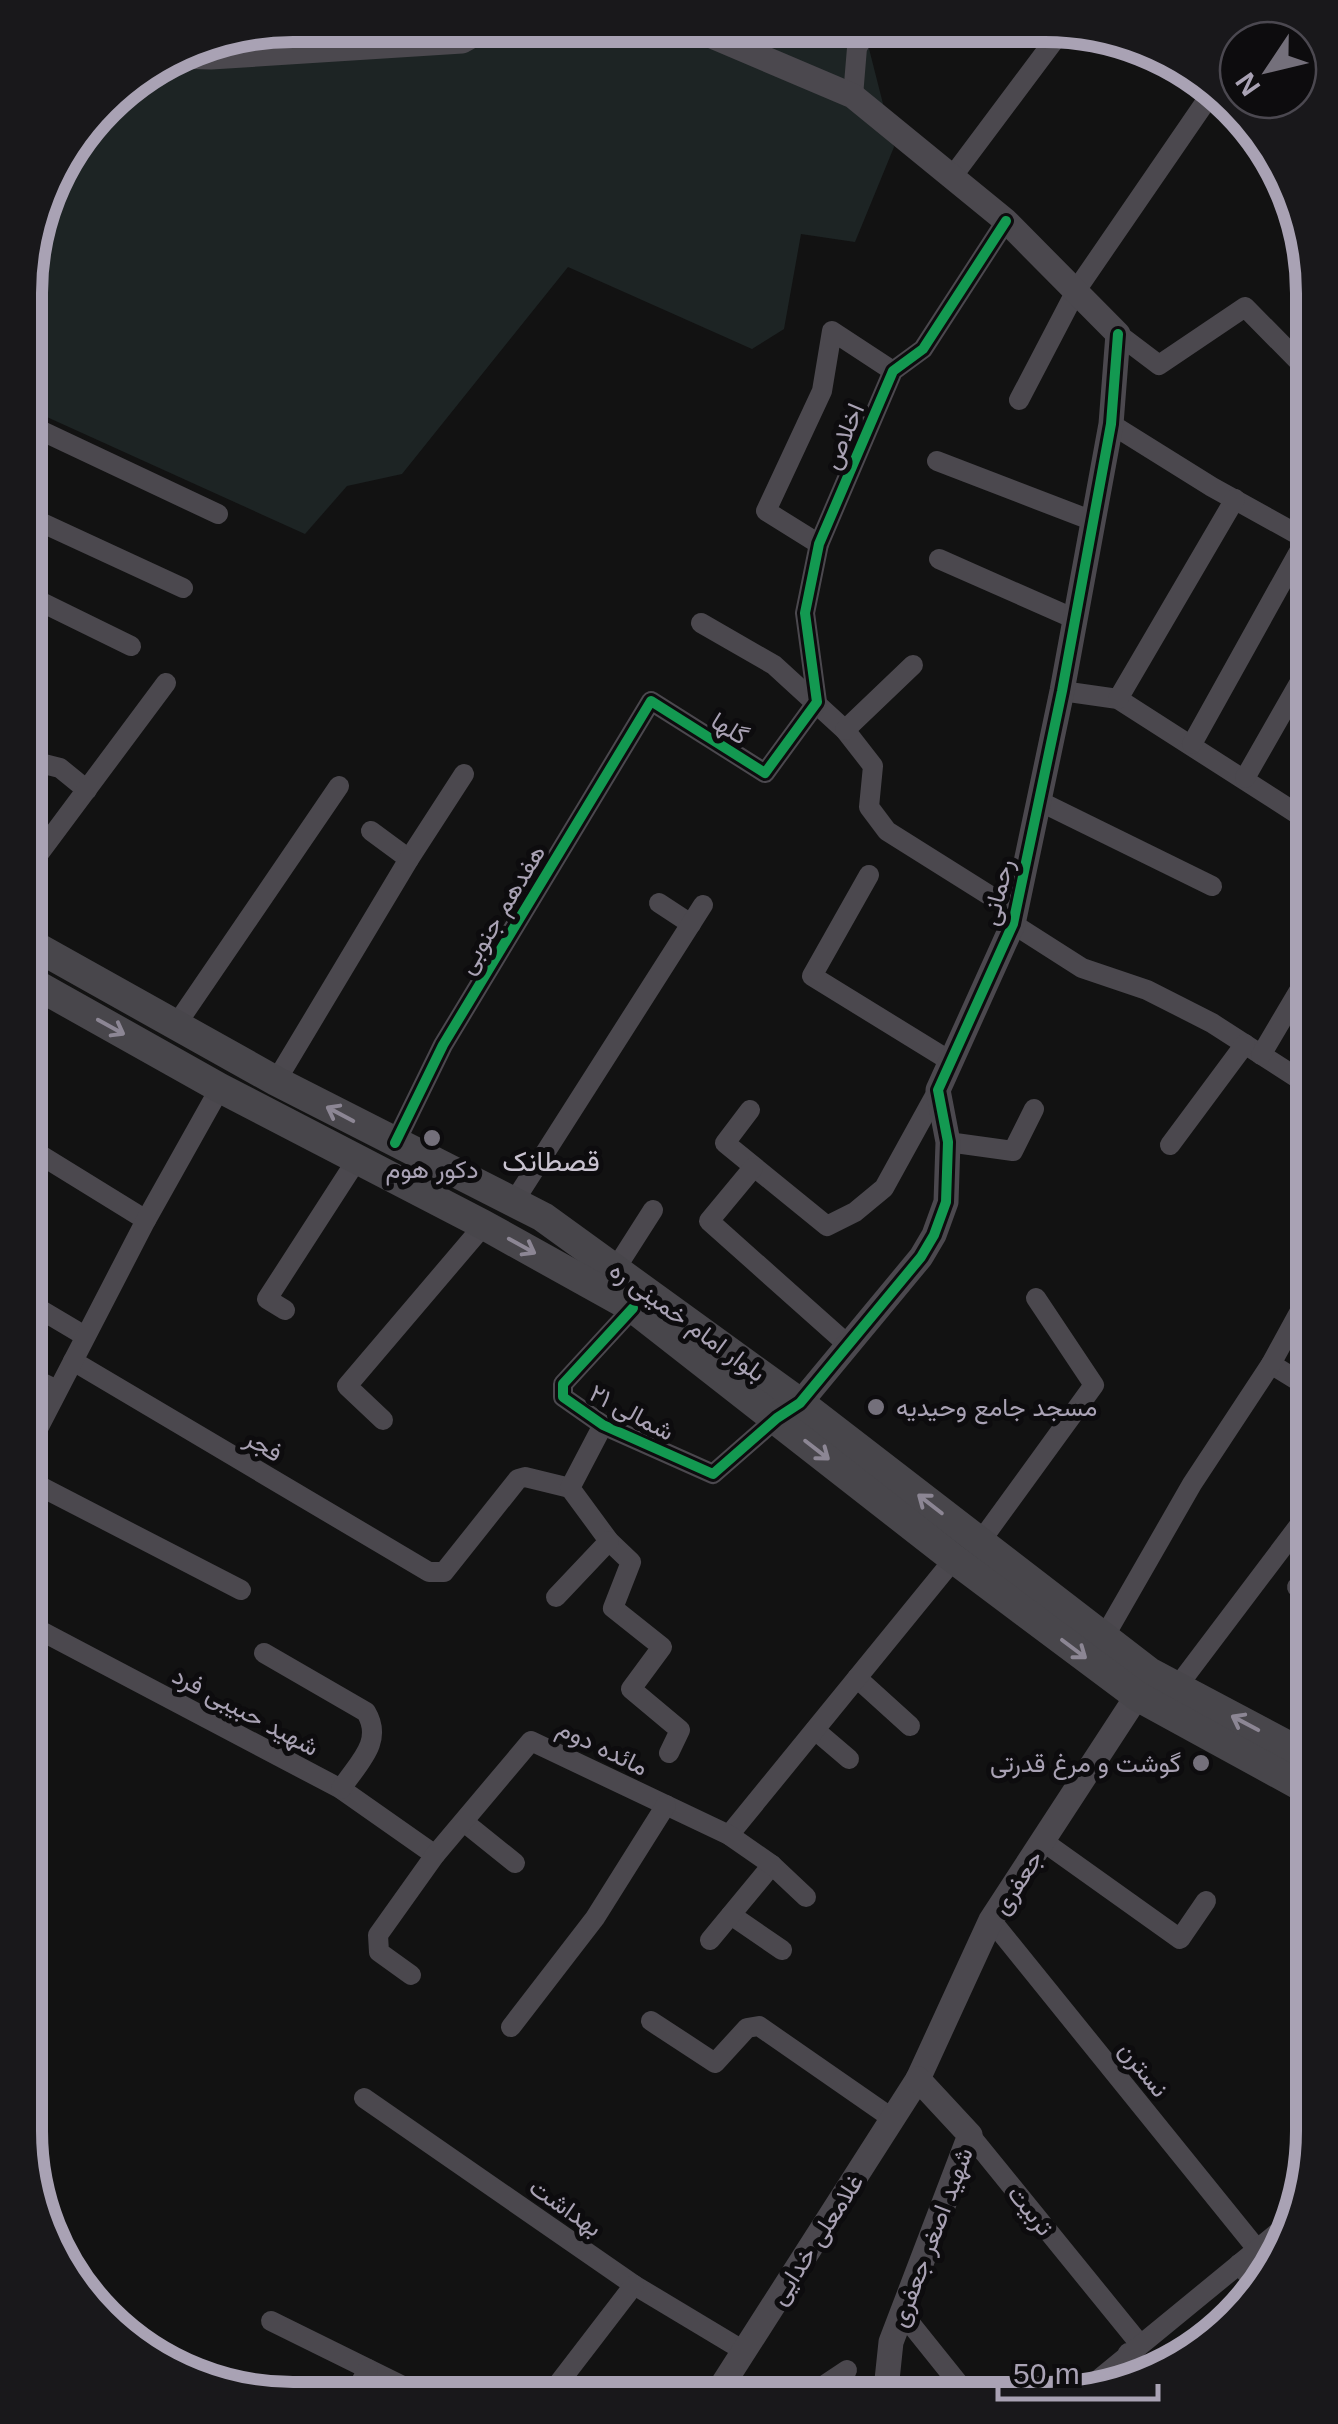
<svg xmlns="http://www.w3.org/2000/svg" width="1338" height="2424" viewBox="0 0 1338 2424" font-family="Arial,Vazirmatn,sans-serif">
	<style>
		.green { fill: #1d2424 }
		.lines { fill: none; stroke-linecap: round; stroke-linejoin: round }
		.minor { stroke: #4b484e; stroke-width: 20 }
		.tertiary { stroke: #4b484e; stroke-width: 25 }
		.secondary { stroke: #48464b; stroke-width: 30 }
		.cycleway-casing { stroke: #0d0c0e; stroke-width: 16 }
		.cycleway { stroke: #139951; stroke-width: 10 }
		.oneway { stroke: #8c8694 }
		.poi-dot { fill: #74707b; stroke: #0d0c0e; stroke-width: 4 }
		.labels { text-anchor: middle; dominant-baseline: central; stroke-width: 10; stroke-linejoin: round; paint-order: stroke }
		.street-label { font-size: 25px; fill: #a9a2b4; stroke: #0d0c0e }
		.poi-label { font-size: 25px; fill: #a9a2b4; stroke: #0d0c0e }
		.neighbourhood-label { font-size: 28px; fill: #c9c3d0; stroke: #0d0c0e }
		.rim { fill: none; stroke: #a9a2b4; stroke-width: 12 }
	</style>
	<rect width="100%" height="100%" fill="#121212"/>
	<path class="green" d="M293,25L864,29L894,147L855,242L801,234L784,329L752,349L568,267L402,474L347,486L305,534L27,408V259L53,174L116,92L191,45Z"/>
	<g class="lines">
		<g class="minor">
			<path d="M853,96L857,48L867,29"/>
			<path d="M952,177L1062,30"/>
			<path d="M1118,334L1159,365L1245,307L1313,376"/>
			<path d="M1019,400L1077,289L1215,88"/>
			<path d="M27,424L218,514"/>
			<path d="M1111,424L1212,487L1313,543"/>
			<path d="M937,461L1093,521"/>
			<path d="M27,516L183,588"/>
			<path d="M819,544L766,511L822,391L832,331L893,371"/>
			<path d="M939,559L1075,619"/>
			<path d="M27,595L131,646"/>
			<path d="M701,623L774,665L845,730L873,766L869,807L887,831L1016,912"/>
			<path d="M1062,691L1118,699L1313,824"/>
			<path d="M1118,699L1235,499"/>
			<path d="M845,730L913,665"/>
			<path d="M1192,744L1306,539"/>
			<path d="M27,775L44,764L60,768L87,790"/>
			<path d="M1245,778L1313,659"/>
			<path d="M1039,801L1212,886"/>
			<path d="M371,831L409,859"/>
			<path d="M26,871L166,683"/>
			<path d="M869,875L812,976L950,1061"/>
			<path d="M659,903L691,924"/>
			<path d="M1013,924L1082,968L1147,990L1212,1023L1313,1088"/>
			<path d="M176,1025L339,786"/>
			<path d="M1261,1055L1313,967"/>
			<path d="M276,1081L409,859L464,774"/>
			<path d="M750,1110L725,1143L827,1226L855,1212L884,1188L938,1090"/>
			<path d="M948,1142L1013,1151L1034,1109"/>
			<path d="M395,1143L443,1045L651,701L765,773L817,702L805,613L819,544L893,371L923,349L1006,221"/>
			<path d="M1170,1145L1245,1044"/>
			<path d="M26,1146L146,1220"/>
			<path d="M753,1168L709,1221L847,1344"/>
			<path d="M515,1200L703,905"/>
			<path d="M616,1268L653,1210"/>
			<path d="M26,1301L85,1336"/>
			<path d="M633,1308L563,1384V1397L603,1425L713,1474L777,1418"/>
			<path d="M285,1310L267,1299L358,1158"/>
			<path d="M73,1361L429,1572H444L518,1479L525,1477L570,1488"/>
			<path d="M1271,1364L1313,1390"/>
			<path d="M26,1375L57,1390"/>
			<path d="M383,1420L347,1386L484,1225"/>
			<path d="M603,1425L570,1488L609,1541L631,1562L613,1608L662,1647L631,1689L680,1730L669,1753"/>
			<path d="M26,1452L146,1220L220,1088"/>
			<path d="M26,1479L241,1590"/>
			<path d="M980,1542L1094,1385L1036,1298"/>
			<path d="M1297,1587L1313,1597"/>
			<path d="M556,1597L609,1541"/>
			<path d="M26,1623L341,1789L435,1855"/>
			<path d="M1103,1639L1192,1484L1271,1364L1313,1287"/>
			<path d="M264,1653L366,1712C384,1742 358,1763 341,1789"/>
			<path d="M857,1678L910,1726"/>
			<path d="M1177,1687L1313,1507"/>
			<path d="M815,1730L849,1759"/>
			<path d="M464,1822L515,1863"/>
			<path d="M729,1835L954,1559"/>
			<path d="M1044,1842L1180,1939L1206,1901"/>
			<path d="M731,1915L782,1950"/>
			<path d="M991,1920L1257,2249"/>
			<path d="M710,1940L772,1865"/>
			<path d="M411,1975L379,1952L378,1935L435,1855L531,1741L729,1835L772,1865L806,1897"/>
			<path d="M651,2021L715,2063L747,2028L759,2026L893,2119"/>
			<path d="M511,2027L595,1918L666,1805"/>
			<path d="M364,2098L634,2285L744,2351"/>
			<path d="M970,2135L1139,2343"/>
			<path d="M1239,2264L1260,2289"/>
			<path d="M902,2313L971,2399"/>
			<path d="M271,2321L425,2397"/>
			<path d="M1128,2353L1146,2374"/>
			<path d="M1082,2393L1282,2229"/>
			<path d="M353,2397L368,2369"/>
			<path d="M548,2397L634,2285"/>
			<path d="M805,2398L847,2370"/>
		</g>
		<g class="tertiary">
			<path d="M693,28L853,96L1006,221L1118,334L1111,424L1062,691L1013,924L938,1090L948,1142L946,1202L934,1235L921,1257L800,1403L785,1413"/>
			<path d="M173,56L211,57L462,41L489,26"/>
			<path d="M714,2398L918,2079L991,1920L1137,1696"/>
			<path d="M885,2399L891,2342L970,2135L918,2079"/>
		</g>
		<g class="secondary">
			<path d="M26,941L276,1081L543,1217L800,1403L1149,1672L1313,1759"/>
			<path d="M26,979L220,1088L484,1225L633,1308L954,1559L1137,1696L1312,1792"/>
		</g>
		<defs>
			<g id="cycleway">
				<path d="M395,1143L443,1045L651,701L765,773L817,702L805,613L819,544L893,371L923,349L1006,221"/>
				<path d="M633,1308L563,1384V1397L603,1425L713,1474L777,1418L800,1403L921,1257L934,1235L946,1202L948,1142L938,1090L1013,924L1062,691L1111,424L1118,334"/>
			</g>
		</defs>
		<use href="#cycleway" class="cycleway-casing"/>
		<use href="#cycleway" class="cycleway"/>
	</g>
	<defs><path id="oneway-shaft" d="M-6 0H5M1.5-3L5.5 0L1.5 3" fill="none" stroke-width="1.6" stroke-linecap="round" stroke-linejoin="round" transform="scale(2.5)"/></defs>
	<g class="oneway">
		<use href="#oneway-shaft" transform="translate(111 1027) rotate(29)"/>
		<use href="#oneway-shaft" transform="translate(340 1114) rotate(-152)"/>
		<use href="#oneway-shaft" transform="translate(522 1246) rotate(29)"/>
		<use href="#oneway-shaft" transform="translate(817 1450) rotate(38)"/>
		<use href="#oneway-shaft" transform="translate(930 1504) rotate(-142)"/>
		<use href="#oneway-shaft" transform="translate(1074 1649) rotate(37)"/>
		<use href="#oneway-shaft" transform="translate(1245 1723) rotate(-152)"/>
	</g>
	<g class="poi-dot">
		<circle cx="432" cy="1138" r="10"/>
		<circle cx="876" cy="1407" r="10"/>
		<circle cx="1201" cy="1763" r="10"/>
	</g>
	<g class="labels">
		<g class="street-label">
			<text transform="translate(843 436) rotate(-67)">اخلاص</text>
			<text transform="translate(730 728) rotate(32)">گلها</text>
			<text transform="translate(997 892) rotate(-76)">رحمانی</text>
			<text transform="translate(501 909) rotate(-59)">هفدهم جنوبی</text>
			<text transform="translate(688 1321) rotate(36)">بلوار امام خمینی ره</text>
			<text transform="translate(632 1412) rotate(28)">۲۱ شمالی</text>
			<text transform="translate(264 1445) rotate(31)">فجر</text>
			<text transform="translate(246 1711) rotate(28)">شهید حبیبی فرد</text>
			<text transform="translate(603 1747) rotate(26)">مائده دوم</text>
			<text transform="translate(1017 1882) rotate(-57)">جعفری</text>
			<text transform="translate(1144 2069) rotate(51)">نسترن</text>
			<text transform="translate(566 2207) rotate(35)">بهداشت</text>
			<text transform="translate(1031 2210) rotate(51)">تربیت</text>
			<text transform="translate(931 2237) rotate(-69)">شهید اصغر جعفری</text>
			<text transform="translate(816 2239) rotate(-57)">غلامعلی خدایی</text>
		</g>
		<g class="poi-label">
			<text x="432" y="1169">دکور هوم</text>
			<text x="896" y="1407" text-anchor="start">مسجد جامع وحیدیه</text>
			<text x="1181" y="1763" text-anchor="end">گوشت و مرغ قدرتی</text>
		</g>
		<g class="neighbourhood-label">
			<text x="551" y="1161">قصطانک</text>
		</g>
	</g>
	<path d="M0 0H1338V2424H0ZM293 42H1045A251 251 0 0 1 1296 293V2131A251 251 0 0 1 1045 2382H293A251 251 0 0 1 42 2131V293A251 251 0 0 1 293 42Z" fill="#19181b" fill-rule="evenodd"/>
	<path class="rim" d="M293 42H1045A251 251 0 0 1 1296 293V2131A251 251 0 0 1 1045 2382H293A251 251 0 0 1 42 2131V293A251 251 0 0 1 293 42Z"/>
	<g transform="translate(1268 70) rotate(235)"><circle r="48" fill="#0d0c0e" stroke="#4b4850" stroke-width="2.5"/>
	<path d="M0-8L18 38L0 25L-18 38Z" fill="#74707b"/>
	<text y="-15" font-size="28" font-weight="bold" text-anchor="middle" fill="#a9a2b4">N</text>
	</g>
	<path d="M998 2384v15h160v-15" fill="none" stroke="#a9a2b4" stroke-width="5"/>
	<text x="1013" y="2384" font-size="30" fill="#a9a2b4" stroke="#0d0c0e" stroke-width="8" paint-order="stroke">50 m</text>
</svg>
